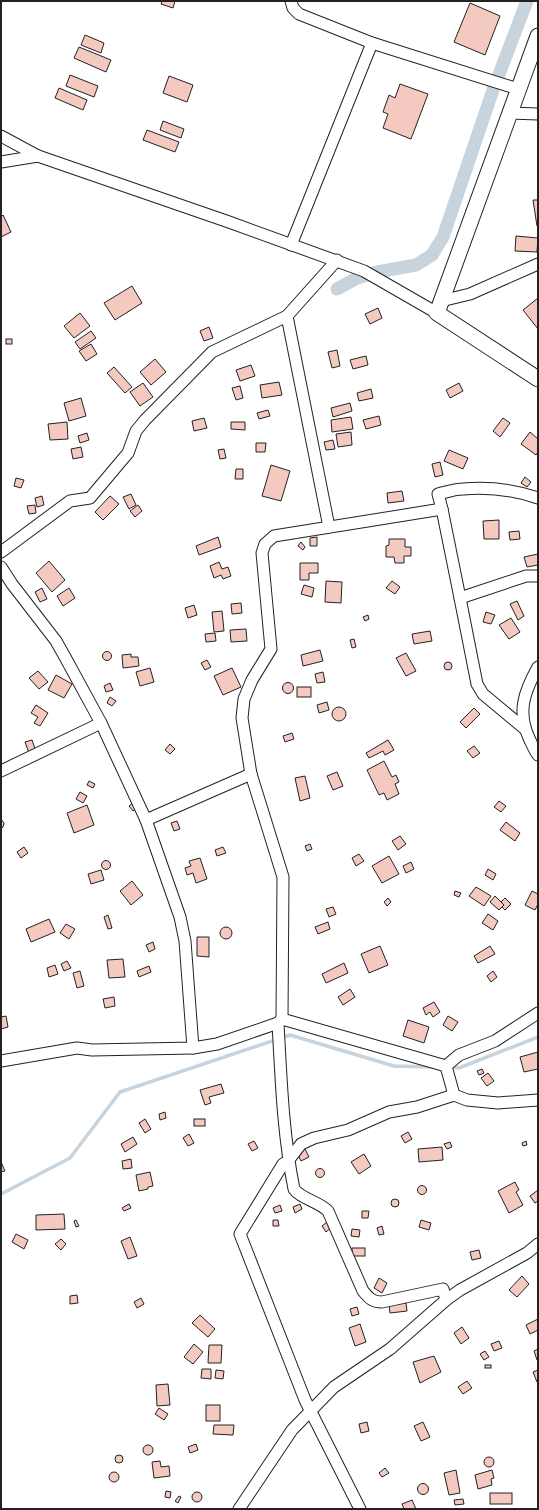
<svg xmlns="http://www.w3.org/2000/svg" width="539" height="1510" viewBox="0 0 539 1510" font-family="'Times New Roman',serif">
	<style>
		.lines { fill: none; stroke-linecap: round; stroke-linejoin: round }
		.stream { stroke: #c7d3dd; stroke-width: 3.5 }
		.canal { stroke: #c7d3dd; stroke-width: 13 }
		.building { fill: #f3c9c0; stroke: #222 }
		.street-casing { stroke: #222; stroke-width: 13 }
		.secondary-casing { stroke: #222; stroke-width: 17 }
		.street { stroke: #fff; stroke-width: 11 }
		.secondary { stroke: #fff; stroke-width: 15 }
	</style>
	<rect width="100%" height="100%" fill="#fff"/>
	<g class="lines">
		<g class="stream">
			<path d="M449,1067L459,1068L538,1037"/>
			<path d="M1,1194L70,1158L120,1092L290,1035L394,1066L433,1067"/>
		</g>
		<g class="canal">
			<path d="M498,77L527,1"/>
			<path d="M337,289L357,278L377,272L416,265L432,255L443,237L494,87"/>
		</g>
	</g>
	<g class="building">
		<path d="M162,1H175L173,8L161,4Z"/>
		<path d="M470,3L500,16L485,55L454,42Z"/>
		<path d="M85,35L104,43L101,53L81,45Z"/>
		<path d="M79,47L111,60L106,72L74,58Z"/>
		<path d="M70,75L98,86L94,97L66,86Z"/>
		<path d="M169,76L193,85L187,102L163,93Z"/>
		<path d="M400,84L428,94L411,139L383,128L388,114L383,112L389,95L395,98Z"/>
		<path d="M59,88L87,100L83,110L55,98Z"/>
		<path d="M163,121L184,129L181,138L160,130Z"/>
		<path d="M147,130L179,142L175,152L143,140Z"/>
		<path d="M533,200H538V225L537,226Z"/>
		<path d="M3,215L11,232L1,237V217Z"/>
		<path d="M516,236L538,238L537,252L515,251Z"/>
		<path d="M132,286L142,303L115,320L104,303Z"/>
		<path d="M538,298V329L523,310Z"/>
		<path d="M378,308L382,318L370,324L365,314Z"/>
		<path d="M80,313L90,326L74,338L64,326Z"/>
		<path d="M209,327L213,338L204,341L200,331Z"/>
		<path d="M91,331L96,338L80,349L75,342Z"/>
		<rect x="6" y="339" width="6" height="5"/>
		<path d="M91,344L97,354L86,361L79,351Z"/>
		<path d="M337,350L340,366L332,368L328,352Z"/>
		<path d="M366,356L368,365L353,369L350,360Z"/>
		<path d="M155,359L166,372L151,385L140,372Z"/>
		<path d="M251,365L255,376L240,381L236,370Z"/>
		<path d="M114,367L132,387L125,393L107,373Z"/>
		<path d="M279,382L282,395L262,398L260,385Z"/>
		<path d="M143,383L153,397L140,406L130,392Z"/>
		<path d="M459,383L463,391L450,398L446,390Z"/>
		<path d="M240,386L243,398L236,400L232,388Z"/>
		<path d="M371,389L373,398L359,401L357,393Z"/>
		<path d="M81,398L86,416L69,421L64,403Z"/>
		<path d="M350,403L352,411L333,417L331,408Z"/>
		<path d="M268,410L270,416L259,419L257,413Z"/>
		<path d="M379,416L381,425L366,429L363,420Z"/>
		<path d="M351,417L353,429L332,432L331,420Z"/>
		<path d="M204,418L207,428L194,431L192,421Z"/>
		<path d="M503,418L510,423L500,437L493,431Z"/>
		<path d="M67,422L68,439L50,440L48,424Z"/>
		<path d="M231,422H245V430L231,429Z"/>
		<path d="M351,432L352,445L338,447L336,434Z"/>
		<path d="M530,432L538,439V452L536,455L521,444Z"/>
		<path d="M87,433L89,440L80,443L78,436Z"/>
		<path d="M333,440L335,449L326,450L324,442Z"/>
		<path d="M256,443H266L265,452H256Z"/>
		<path d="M81,447L83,457L73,459L71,449Z"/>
		<path d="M224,449L226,458L220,459L218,450Z"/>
		<path d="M449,450L468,458L463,469L444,461Z"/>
		<path d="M440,462L443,475L435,477L432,464Z"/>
		<path d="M271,465L290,471L281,501L262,496Z"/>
		<path d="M236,469H243V479H235Z"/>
		<path d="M525,477L531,482L527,487L521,483Z"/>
		<path d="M16,478L24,480L21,488L14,486Z"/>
		<path d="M402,491L404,501L388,503L387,493Z"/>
		<path d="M131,494L136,505L129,509L123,497Z"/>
		<path d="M42,496L44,505L37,507L35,498Z"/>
		<path d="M110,496L119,504L103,520L95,512Z"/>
		<path d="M35,505L36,513L29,514L27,506Z"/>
		<path d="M138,505L142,511L135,517L130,511Z"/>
		<path d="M499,520V539H484L483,521Z"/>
		<path d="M519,531L520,539L510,540L509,532Z"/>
		<path d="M218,537L221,547L199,555L196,546Z"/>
		<path d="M317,537V546H310V538Z"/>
		<path d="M389,539H405V547H411V556H404V563H395L394,557H386V546L389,545Z"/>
		<path d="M301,542L305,547L303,550L298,546Z"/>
		<path d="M538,554V565L527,567L524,557Z"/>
		<path d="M49,561L65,580L52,592L36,573Z"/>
		<path d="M219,562L222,569L228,567L231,576L223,579L221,575L214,578L210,566Z"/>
		<path d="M300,563H318V573H309V580H300Z"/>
		<path d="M326,581L342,582L341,603L325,602Z"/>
		<path d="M392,581L400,587L395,594L386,588Z"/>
		<path d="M304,585L314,588L312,597L301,594Z"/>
		<path d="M42,588L47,599L40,602L35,592Z"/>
		<path d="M69,588L75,598L63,606L57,596Z"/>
		<path d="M517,601L524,616L518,620L510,604Z"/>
		<path d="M241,603L242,613L232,614L231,604Z"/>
		<path d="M194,605L197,615L188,618L185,608Z"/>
		<path d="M222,611L224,631L214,632L212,612Z"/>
		<path d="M486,612L495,615L491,624L483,622Z"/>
		<path d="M368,615L369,619L365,621L363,617Z"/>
		<path d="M511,618L520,632L509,639L499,625Z"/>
		<path d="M246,629L247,641L231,642L230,630Z"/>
		<path d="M430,631L432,641L414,644L412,634Z"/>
		<path d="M215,633L216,641L206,642L205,634Z"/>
		<path d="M354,639L356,647L352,648L350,640Z"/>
		<path d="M320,650L323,661L303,666L301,655Z"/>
		<circle cx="107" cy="656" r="4.5"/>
		<path d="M406,653L416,671L406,676L396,658Z"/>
		<path d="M131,654V657H138L139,666L123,668L122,655Z"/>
		<path d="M207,660L211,667L205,670L201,663Z"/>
		<circle cx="448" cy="666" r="4"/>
		<path d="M150,668L154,682L140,686L136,672Z"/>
		<path d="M232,668L241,687L223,695L214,676Z"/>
		<path d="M38,671L48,682L39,689L29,678Z"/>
		<path d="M323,672L325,682L317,683L315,674Z"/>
		<path d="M56,675L72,684L64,698L48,690Z"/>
		<circle cx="288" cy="688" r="5.5"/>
		<path d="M110,683L113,690L106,692L104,686Z"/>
		<rect x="297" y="687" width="14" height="10"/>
		<path d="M110,697L116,701L112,706L107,703Z"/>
		<path d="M327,702L329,710L319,713L317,705Z"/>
		<path d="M36,705L48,713L40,726L34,723L38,717L31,713Z"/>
		<circle cx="339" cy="714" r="7"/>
		<path d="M474,708L480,714L466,728L460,722Z"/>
		<path d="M292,733L294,739L285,742L283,736Z"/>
		<path d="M32,740L36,751L29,753L25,742Z"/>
		<path d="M388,740L394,750L385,755L383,751L369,758L366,753Z"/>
		<path d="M170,744L175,749L170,754L165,750Z"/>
		<path d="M474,746L480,753L473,758L467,751Z"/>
		<path d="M384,761L392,777L396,775L399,782L395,784L399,794L387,800L384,793L379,795L367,770Z"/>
		<path d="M337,772L343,786L333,790L327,776Z"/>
		<path d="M305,776L310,798L300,801L295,778Z"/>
		<path d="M89,781L95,784L93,788L87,785Z"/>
		<path d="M80,792L87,796L83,803L76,799Z"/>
		<path d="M499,801L506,806L501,812L494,807Z"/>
		<path d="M133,803L137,808L133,811L129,806Z"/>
		<path d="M87,805L94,825L74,833L67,813Z"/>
		<path d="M1,819L4,823L3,827L1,829Z"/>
		<path d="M177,821L180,829L174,831L171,823Z"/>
		<path d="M506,822L520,833L515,841L500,830Z"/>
		<path d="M400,836L406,844L398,850L392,841Z"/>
		<path d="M310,844L312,849L307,851L305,846Z"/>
		<path d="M24,847L28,853L21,858L17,852Z"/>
		<path d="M223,847L226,853L217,856L215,850Z"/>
		<path d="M359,854L364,861L356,866L352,858Z"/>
		<path d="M389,856L399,874L382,883L372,866Z"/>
		<path d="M200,858L207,879L196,883L193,873L187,875L185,868L191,866L189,861Z"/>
		<circle cx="106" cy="865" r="4.5"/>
		<path d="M411,862L414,869L406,873L403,866Z"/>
		<path d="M488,869L496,874L493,880L485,875Z"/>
		<path d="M101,870L104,880L91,884L88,874Z"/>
		<path d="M132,881L143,895L131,905L120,891Z"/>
		<path d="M476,887L491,896L484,906L469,896Z"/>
		<path d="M455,891L461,893L459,897L454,895Z"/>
		<path d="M532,891L538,894V904L535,910L525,905Z"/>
		<path d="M495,896L504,905L499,910L490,902Z"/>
		<path d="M388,898L391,902L387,906L384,902Z"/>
		<path d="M505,898L511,904L505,910L502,907L504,905L501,902Z"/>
		<path d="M333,907L336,914L329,917L326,909Z"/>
		<path d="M488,914L498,921L493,930L482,923Z"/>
		<path d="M108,915L112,928L108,929L104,917Z"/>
		<path d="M49,919L55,932L31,942L26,929Z"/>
		<path d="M328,922L330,929L318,934L315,927Z"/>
		<path d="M66,924L75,929L69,939L60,933Z"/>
		<circle cx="226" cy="933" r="6"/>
		<path d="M197,937H209V957L197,956Z"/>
		<path d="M153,942L155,949L149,952L146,945Z"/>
		<path d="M380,946L388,965L369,973L361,954Z"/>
		<path d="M490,946L495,954L478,963L474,956Z"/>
		<path d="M123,959L125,977L109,978L107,960Z"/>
		<path d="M67,961L71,968L64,971L61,964Z"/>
		<path d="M344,963L348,973L326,983L322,974Z"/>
		<path d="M55,965L58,974L49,977L47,968Z"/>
		<path d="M149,966L151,972L139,977L137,971Z"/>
		<path d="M80,971L84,986L77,988L73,973Z"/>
		<path d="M493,971L497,977L491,982L487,976Z"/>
		<path d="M350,989L355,997L343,1005L338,997Z"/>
		<path d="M114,997L115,1006L105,1008L103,999Z"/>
		<path d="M434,1002L440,1012L433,1017L430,1012L426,1015L423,1008Z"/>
		<path d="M6,1016L8,1027L1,1029V1017Z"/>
		<path d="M448,1016L458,1022L452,1031L443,1025Z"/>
		<path d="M408,1020L429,1027L424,1043L403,1036Z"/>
		<path d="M538,1052V1069L524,1072L520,1057Z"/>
		<path d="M482,1069L484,1073L479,1075L477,1071Z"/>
		<path d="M488,1073L494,1081L487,1086L481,1078Z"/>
		<path d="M221,1084L224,1093L209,1097L211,1103L205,1105L200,1090Z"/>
		<path d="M165,1112L166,1118L160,1120L159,1114Z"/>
		<path d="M145,1119L151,1129L145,1133L139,1123Z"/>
		<rect x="194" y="1119" width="11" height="7"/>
		<path d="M408,1132L412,1139L405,1143L401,1136Z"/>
		<path d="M189,1134L194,1143L188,1146L183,1138Z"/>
		<path d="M133,1137L137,1144L125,1152L121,1144Z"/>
		<path d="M254,1141L258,1148L252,1151L248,1144Z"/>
		<path d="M526,1141L527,1145L523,1146L522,1143Z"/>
		<path d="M450,1142L452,1147L447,1149L444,1144Z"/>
		<path d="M442,1147L443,1160L419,1162L418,1149Z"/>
		<path d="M305,1149L309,1157L301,1161L297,1153Z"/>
		<path d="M364,1154L371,1166L359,1174L351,1162Z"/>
		<path d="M131,1159L132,1168L123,1169L122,1161Z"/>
		<path d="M1,1162L5,1171L1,1172Z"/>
		<circle cx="320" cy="1173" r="4.5"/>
		<path d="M150,1172L153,1186L148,1187V1189L139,1191L136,1175Z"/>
		<path d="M515,1182L519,1190L516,1192L523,1205L509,1213L498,1191Z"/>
		<circle cx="422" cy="1190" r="4.5"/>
		<path d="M538,1190V1201L535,1203L530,1196Z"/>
		<circle cx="395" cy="1203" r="4"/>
		<path d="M129,1204L131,1208L124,1211L122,1208Z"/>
		<path d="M300,1204L302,1209L295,1213L293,1207Z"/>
		<path d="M280,1205L282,1211L275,1213L273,1208Z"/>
		<path d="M362,1211H369L368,1218H362Z"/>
		<path d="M64,1214L65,1229L36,1230V1215Z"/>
		<path d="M76,1220L79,1226L76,1227L74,1221Z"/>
		<path d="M273,1220H278L279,1226H273Z"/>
		<path d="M421,1220L431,1223L429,1230L419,1227Z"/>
		<path d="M327,1222L332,1227L326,1232L322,1226Z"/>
		<path d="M382,1226L384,1234L379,1235L377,1228Z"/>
		<path d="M352,1229L360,1230L359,1237L351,1236Z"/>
		<path d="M16,1234L28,1240L24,1249L12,1242Z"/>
		<path d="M130,1237L137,1256L128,1259L121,1241Z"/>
		<path d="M61,1239L66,1244L61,1250L55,1244Z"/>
		<rect x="352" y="1248" width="13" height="8"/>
		<path d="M479,1250L481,1258L472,1260L470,1252Z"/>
		<path d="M522,1276L529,1284L517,1297L509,1290Z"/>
		<path d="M379,1278L387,1283L382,1293L374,1288Z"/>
		<path d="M77,1295L78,1303L70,1304V1296Z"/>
		<path d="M141,1298L144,1304L137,1308L134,1302Z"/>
		<path d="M406,1303L407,1311L390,1313L389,1305Z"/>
		<path d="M357,1307L359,1314L352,1316L350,1309Z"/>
		<path d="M200,1315L215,1329L208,1337L192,1323Z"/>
		<path d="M538,1319V1330L530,1334L526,1325Z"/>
		<path d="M360,1324L366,1342L355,1346L349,1328Z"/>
		<path d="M462,1327L469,1338L461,1344L454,1333Z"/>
		<path d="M499,1341L502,1348L494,1351L491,1344Z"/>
		<path d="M194,1344L203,1352L193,1364L184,1357Z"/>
		<path d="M209,1345H222L221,1363H208Z"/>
		<path d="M538,1349V1360H537L534,1351Z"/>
		<path d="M485,1351L489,1357L484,1360L480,1354Z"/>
		<path d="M434,1356L441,1372L420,1383L413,1362Z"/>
		<rect x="485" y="1365" width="6" height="3"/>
		<path d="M202,1369H211V1379L201,1378Z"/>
		<path d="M216,1370L224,1371L223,1379L215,1378Z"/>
		<path d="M538,1370V1381L537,1382L533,1372Z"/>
		<path d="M467,1381L472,1388L463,1394L458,1387Z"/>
		<path d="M168,1384L170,1405L157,1406L156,1385Z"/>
		<rect x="206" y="1405" width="14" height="16"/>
		<path d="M159,1408L168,1414L164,1420L155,1414Z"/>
		<path d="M367,1422L369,1431L361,1433L359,1424Z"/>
		<path d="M423,1422L430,1437L421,1441L414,1426Z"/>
		<path d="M214,1425H234L233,1435L213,1434Z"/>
		<path d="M196,1444L198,1450L190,1453L188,1447Z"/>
		<circle cx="148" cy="1450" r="5"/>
		<circle cx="119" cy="1459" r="4"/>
		<circle cx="489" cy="1462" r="5"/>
		<path d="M160,1461L161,1467L169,1466L170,1476L154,1478L152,1462Z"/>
		<path d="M385,1468L389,1473L382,1477L379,1473Z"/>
		<path d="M456,1470L460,1493L449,1495L444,1473Z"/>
		<path d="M492,1470L494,1478L491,1479L492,1485L478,1489L475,1475Z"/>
		<circle cx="114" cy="1477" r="5"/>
		<circle cx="423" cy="1489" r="5.5"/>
		<path d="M166,1491L171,1492L170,1498L165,1497Z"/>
		<circle cx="197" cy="1497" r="5"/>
		<rect x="490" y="1493" width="22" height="11"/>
		<path d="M179,1496L181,1497L178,1503L175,1501Z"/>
		<path d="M463,1499L464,1504L455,1505L454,1500Z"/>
		<path d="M412,1500L416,1509H404L402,1504Z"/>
	</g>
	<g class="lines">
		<defs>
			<g id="street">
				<path d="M291,1L293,8L299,14L372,43L518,89"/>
				<path d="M510,113L538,114"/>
				<path d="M1,136L38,156L229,222L364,271L437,313"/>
				<path d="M1,162L38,156"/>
				<path d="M291,245L372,43"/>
				<path d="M441,301L470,294L538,264"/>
				<path d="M287,316L329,527"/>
				<path d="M442,509L438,494C446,492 455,489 463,489C487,487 515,490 538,498"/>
				<path d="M1,552L70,501L90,498L128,453L136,431L145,420L212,352L287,316L337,260"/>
				<path d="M1,567L12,584L56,641L65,657L101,723L146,820L251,774L283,877L282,1019"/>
				<path d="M460,598L477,684L483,694L525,729"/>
				<path d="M538,667C524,692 517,712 529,738C532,744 534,750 538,755"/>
				<path d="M1,771L101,723"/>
				<path d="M251,774L242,718L244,699L252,680L271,649L262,553L265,544L274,536L442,509L460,598L526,576H538"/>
				<path d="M146,820L180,917L185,941L193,1048"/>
				<path d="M278,1023C281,1078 283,1135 294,1189C301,1199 318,1201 328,1211L363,1291C369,1298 372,1302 382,1302L443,1289L446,1300"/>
				<path d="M1,1061L77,1048L92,1050L193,1048L217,1044L278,1023L282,1019L446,1066"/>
				<path d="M446,1066L459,1055L495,1041L538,1013"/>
				<path d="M446,1066L454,1095"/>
				<path d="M239,1509L292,1430L334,1387L390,1349L446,1300L460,1290L527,1253L538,1244"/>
				<path d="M360,1509L305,1400L240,1234L283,1164L288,1161L301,1144L314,1138L348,1130L389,1112L417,1107L454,1095L467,1100L498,1103L538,1100"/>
			</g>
			<path id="secondary" d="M538,36L437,313L538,379"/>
		</defs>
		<use href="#street" class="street-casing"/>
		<use href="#secondary" class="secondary-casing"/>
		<use href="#street" class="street"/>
		<use href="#secondary" class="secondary"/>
	</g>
	<rect width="539" height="1510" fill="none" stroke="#222222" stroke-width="4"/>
</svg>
